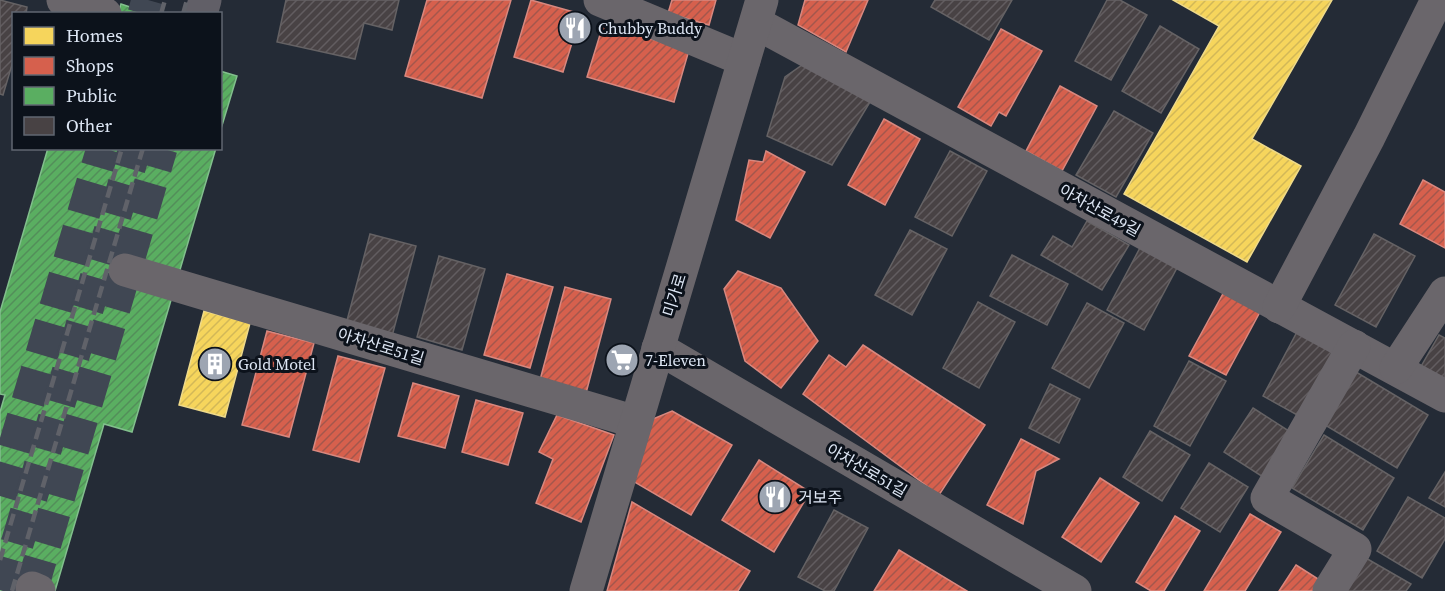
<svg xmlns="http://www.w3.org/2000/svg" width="1445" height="591" viewBox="0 0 1445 591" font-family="'Source Serif 4','Noto Sans KR',serif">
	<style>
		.homes { fill: url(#homes-hatch); stroke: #efda8a; stroke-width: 1.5 }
		.shops { fill: url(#shops-hatch); stroke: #d8887f; stroke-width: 1.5 }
		.public { fill: url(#public-hatch); stroke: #82bf8d; stroke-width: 1.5 }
		.building { fill: url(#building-hatch); stroke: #656264; stroke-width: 1.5 }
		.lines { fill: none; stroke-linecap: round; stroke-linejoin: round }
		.secondary-tunnel { stroke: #404753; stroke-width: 33; stroke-dasharray: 33 16; stroke-linecap: butt }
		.minor { stroke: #6a666b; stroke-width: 33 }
		.secondary { stroke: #615f67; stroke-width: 33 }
		.rail { stroke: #606269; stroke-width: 4.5; stroke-dasharray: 12 6; stroke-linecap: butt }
		.labels { text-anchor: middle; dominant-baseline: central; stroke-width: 6; stroke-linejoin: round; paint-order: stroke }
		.poi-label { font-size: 16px; fill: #dee7f5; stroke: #0c121b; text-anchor: start }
		.street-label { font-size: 16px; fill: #dee7f5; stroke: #0c121b }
	</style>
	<defs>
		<pattern id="homes-hatch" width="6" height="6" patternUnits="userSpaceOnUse" patternTransform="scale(1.5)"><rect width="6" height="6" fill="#f6d55c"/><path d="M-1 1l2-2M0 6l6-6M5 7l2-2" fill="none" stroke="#d2b858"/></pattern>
		<pattern id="shops-hatch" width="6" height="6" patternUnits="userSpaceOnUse" patternTransform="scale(1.5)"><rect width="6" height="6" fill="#d6604d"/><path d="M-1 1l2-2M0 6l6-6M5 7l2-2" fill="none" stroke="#a3574c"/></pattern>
		<pattern id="public-hatch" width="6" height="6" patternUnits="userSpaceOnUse" patternTransform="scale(1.5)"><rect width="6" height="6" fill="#5aae61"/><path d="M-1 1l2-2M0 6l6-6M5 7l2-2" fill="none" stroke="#538e5a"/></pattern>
		<pattern id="building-hatch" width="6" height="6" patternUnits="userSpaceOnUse" patternTransform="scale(1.5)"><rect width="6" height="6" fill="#484244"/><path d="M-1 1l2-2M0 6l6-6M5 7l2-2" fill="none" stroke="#625d60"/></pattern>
	</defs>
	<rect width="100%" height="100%" fill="#242b36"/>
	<g class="homes">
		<path d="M1173,0H1332L1252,139L1301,166L1247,262L1124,194L1219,26Z"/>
		<path d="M204,311L250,323L225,417L179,405Z"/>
	</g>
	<g class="shops">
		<path d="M427,0H511L482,98L405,76Z"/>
		<path d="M531,0L581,14L563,72L514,57Z"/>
		<path d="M672,0H716L709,25L668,13Z"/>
		<path d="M805,0H868L846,52L798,25Z"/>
		<path d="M603,25L689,50L674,102L587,77Z"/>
		<path d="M1001,29L1042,51L1006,116L999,112L991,126L958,107Z"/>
		<path d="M1060,86L1097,106L1062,171L1026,151Z"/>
		<path d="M884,119L920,139L885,205L848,185Z"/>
		<path d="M766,151L805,172L770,238L736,220L749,160L763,162Z"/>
		<path d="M1423,180L1445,192V248L1400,224Z"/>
		<path d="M738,271L781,288L818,341L781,388L745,361L724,289Z"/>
		<path d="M507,274L553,287L530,368L484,355Z"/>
		<path d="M565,287L611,299L586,393L540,380Z"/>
		<path d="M1225,290L1261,310L1226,375L1189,356Z"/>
		<path d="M267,331L314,343L289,437L242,425Z"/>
		<path d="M863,345L985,425L939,495L803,394L829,355L846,367Z"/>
		<path d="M338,356L385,368L359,462L313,450Z"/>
		<path d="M413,383L459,396L445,448L398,436Z"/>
		<path d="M476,400L523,413L508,465L462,452Z"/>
		<path d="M672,411L732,445L691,515L631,480L648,421Z"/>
		<path d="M557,415L614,435L581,522L536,503L553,459L539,452Z"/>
		<path d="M1021,439L1059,459L1036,471L1023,524L987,505Z"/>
		<path d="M759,460L810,492L774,552L722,520Z"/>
		<path d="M1100,478L1139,503L1101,562L1062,537Z"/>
		<path d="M632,502L750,571L738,591H607Z"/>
		<path d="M1250,514L1281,532L1245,591H1204Z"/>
		<path d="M1175,516L1200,531L1164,591H1151L1136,582Z"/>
		<path d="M899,550L967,591H874Z"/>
		<path d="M1296,565L1326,584L1322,591H1279Z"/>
	</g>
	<g class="public">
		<path d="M121,4L151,14H118Z"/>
		<path d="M220,71L237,76L220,132Z"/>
		<path d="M48,148H216L132,432L104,424L55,591H0V412L5,395L0,394V312Z"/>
	</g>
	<g class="building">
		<path d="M0,0L27,7L26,14H14V58L3,95L0,94Z"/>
		<path d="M286,0H399L392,30L364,23L355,59L277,42Z"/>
		<path d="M935,0H1012L989,40L931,7Z"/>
		<path d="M1107,0H1120L1147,15L1111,80L1075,61Z"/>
		<path d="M1160,26L1199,49L1161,113L1122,91Z"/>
		<path d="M808,61L873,97L832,165L767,136L785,77Z"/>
		<path d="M1114,111L1153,133L1116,197L1076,175Z"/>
		<path d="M950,151L987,171L952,236L915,217Z"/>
		<path d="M1087,221L1129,245L1102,290L1041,255L1053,236L1072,247Z"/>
		<path d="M910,230L947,249L912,315L875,295Z"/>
		<path d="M370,234L416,246L391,340L345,328Z"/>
		<path d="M1374,234L1415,256L1376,327L1335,305Z"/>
		<path d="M1142,244L1179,264L1144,330L1107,310Z"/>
		<path d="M1012,255L1068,284L1047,325L990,296Z"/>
		<path d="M439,256L485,269L462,350L417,337Z"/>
		<path d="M978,302L1015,322L979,388L943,368Z"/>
		<path d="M1087,303L1124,323L1089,388L1052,368Z"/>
		<path d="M1298,330L1335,350L1299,416L1263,396Z"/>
		<path d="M1439,335L1445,338V385L1419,370Z"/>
		<path d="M1189,361L1226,381L1190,446L1154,426Z"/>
		<path d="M1356,372L1428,415L1397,468L1325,425Z"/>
		<path d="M1050,384L1080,399L1059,443L1029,428Z"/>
		<path d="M1253,408L1292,433L1263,477L1224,452Z"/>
		<path d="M1150,431L1190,455L1162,501L1123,477Z"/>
		<path d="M1324,435L1394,478L1363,530L1292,488Z"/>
		<path d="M1209,463L1248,487L1220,532L1181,508Z"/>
		<path d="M1445,472V507L1429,498Z"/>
		<path d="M1408,497L1445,518V539L1422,578L1377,551Z"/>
		<path d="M834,510L868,528L834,591H825L798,577Z"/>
		<path d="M1364,557L1411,584L1406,591H1344Z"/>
	</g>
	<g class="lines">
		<g class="secondary-tunnel">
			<path d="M144,14L148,0"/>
			<path d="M0,496L103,148"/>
			<path d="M3,591L135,148"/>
			<path d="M31,591L161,148"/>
		</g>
		<g class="minor">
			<path d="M63,0L105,14"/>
			<path d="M600,0L744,60"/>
			<path d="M756,23L1445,396"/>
			<path d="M125,270L636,422"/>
			<path d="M1279,307L1369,137L1437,0"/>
			<path d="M658,348L1075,591"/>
			<path d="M1396,368L1445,293"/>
			<path d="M32,588L39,591"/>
			<path d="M586,591L762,0"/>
			<path d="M1329,591L1355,549L1267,498L1354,346"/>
		</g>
		<path class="secondary" d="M201,14L205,0"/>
		<g class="rail">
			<path d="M161,14L165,0"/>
			<path d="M183,14L187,0"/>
			<path d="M0,560L122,148"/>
			<path d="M12,591L143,148"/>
		</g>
	</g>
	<defs>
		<symbol id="restaurant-disc" viewBox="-11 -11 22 22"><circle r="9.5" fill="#9da5b2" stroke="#0c121b"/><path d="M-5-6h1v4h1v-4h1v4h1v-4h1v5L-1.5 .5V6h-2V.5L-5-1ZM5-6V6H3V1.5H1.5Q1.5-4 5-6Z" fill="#fff"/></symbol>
		<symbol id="supermarket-disc" viewBox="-11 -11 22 22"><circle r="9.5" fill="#9da5b2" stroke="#0c121b"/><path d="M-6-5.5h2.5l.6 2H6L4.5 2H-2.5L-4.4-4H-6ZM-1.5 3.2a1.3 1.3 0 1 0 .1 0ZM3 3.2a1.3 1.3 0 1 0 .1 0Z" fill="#fff"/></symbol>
		<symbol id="building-disc" viewBox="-11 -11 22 22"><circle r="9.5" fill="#9da5b2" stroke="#0c121b"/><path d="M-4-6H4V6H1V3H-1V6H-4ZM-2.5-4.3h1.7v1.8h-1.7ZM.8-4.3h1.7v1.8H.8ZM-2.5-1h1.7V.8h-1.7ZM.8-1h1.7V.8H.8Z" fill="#fff"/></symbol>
	</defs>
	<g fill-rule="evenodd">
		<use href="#restaurant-disc" x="556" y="9" width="38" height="38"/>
		<use href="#supermarket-disc" x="603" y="341" width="38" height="38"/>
		<use href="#building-disc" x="196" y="345" width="38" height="38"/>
		<use href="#restaurant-disc" x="756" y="478" width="38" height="38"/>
	</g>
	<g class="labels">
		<g class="poi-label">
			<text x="598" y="28">Chubby Buddy</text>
			<text x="645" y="360">7-Eleven</text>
			<text x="238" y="364">Gold Motel</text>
			<text x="798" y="497">거보주</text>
		</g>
		<g class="street-label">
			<text transform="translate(1100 210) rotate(29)">아차산로49길</text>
			<text transform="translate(674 295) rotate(-73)">미가로</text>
			<text transform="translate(381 346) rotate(17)">아차산로51길</text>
			<text transform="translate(867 470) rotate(30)">아차산로51길</text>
		</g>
	</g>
	<rect x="12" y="12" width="210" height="138" fill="#0c121b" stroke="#606772" stroke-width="1.5"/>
	<rect x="24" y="27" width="30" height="18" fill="#f6d55c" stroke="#606772" stroke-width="1.5"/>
	<text x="66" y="42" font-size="18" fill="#dee7f5">Homes</text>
	<rect x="24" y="57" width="30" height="18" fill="#d6604d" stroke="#606772" stroke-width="1.5"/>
	<text x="66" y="72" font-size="18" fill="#dee7f5">Shops</text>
	<rect x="24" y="87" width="30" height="18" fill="#5aae61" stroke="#606772" stroke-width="1.5"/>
	<text x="66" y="102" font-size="18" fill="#dee7f5">Public</text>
	<rect x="24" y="117" width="30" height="18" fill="#484244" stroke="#606772" stroke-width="1.5"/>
	<text x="66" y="132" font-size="18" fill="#dee7f5">Other</text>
</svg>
